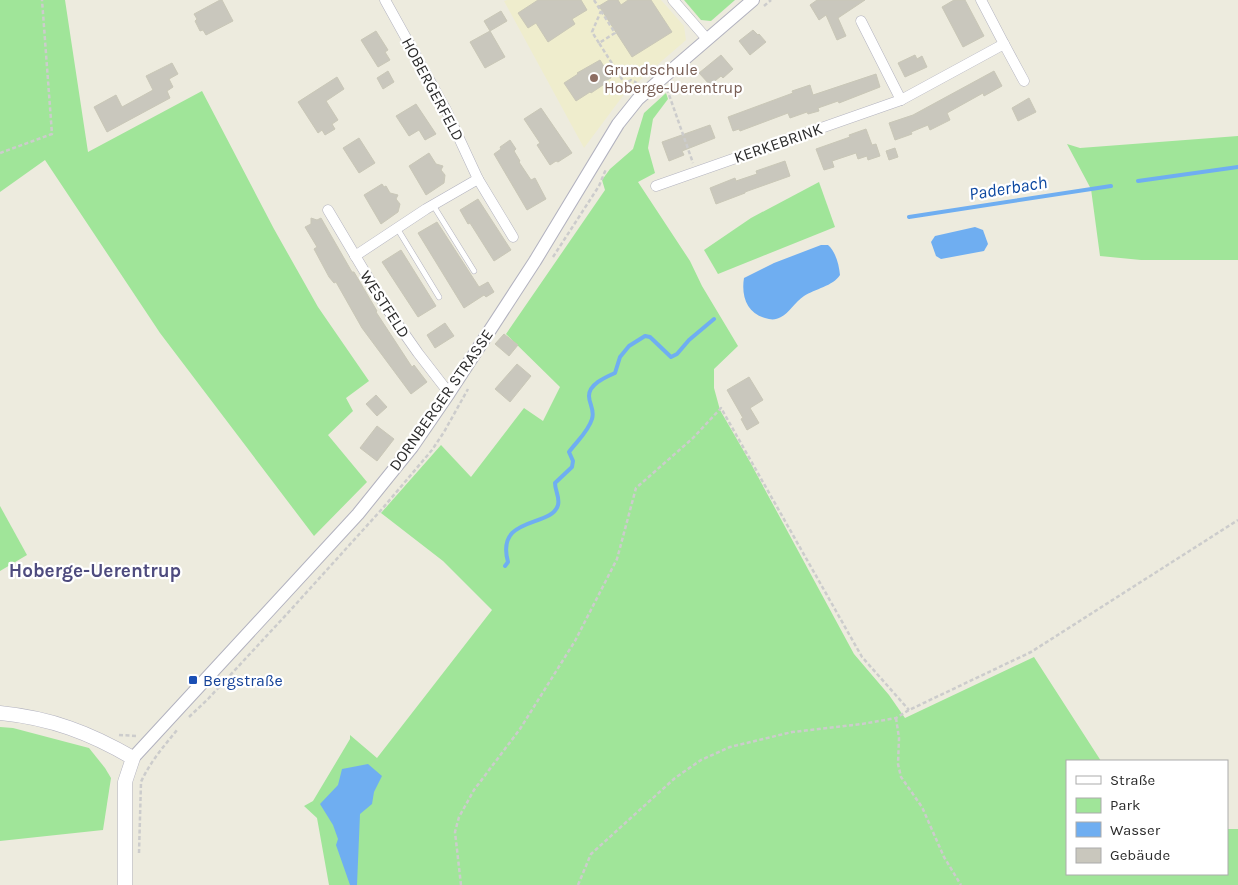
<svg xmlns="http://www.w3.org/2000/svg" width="1238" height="885" viewBox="0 0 1238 885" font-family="Karla,sans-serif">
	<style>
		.education { fill: #efedcd }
		.green { fill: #a0e599 }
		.water { fill: #6faef1 }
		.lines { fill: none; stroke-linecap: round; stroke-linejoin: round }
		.stream { stroke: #6faef1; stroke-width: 4 }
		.building { fill: #c9c7bd; stroke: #c9c7b7 }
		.service-casing { stroke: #b2b2bf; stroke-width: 6 }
		.minor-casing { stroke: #b2b2bf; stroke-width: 11 }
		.tertiary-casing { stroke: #b2b2bf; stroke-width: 14 }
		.secondary-casing { stroke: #b2b2bf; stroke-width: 15 }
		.path { stroke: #ccc; stroke-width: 2.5; stroke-dasharray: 4 2.5; stroke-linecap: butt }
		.service { stroke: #fff; stroke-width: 5 }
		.minor { stroke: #fff; stroke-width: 10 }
		.tertiary { stroke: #fff; stroke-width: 12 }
		.secondary { stroke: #fff; stroke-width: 14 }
		.education-dot { fill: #8d6e63; stroke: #fff; stroke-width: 2 }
		.transit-dot { fill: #1a4fb4; stroke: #fff; stroke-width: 2 }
		.labels { text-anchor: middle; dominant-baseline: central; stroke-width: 4.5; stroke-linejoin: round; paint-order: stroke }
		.education-label { font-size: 16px; fill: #785e54; stroke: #fff; text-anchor: start }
		.street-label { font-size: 16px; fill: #2c2c2c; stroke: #fff }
		.transit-label { font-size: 16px; fill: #164399; stroke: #fff; text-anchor: start }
		.water-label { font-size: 18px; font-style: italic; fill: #0b47a0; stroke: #fff }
		.quarter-label { font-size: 19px; font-weight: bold; fill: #4e4b7e; stroke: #fff }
	</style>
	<rect width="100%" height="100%" fill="#edebde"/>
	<path class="education" d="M507,0H661L684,26L686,40L625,93L584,148L504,1Z"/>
	<g class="green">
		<path d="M0,0H65L88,152L202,91L274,229L318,307L369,381L346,398L353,411L328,435L367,482L314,536L160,333L45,160L0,192Z"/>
		<path d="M684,0H735L711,21L701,20Z"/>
		<path d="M666,93L668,99L653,119L648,148L655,173L638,182L690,261L702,286L738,346L714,369V388L720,410L750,462L854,654L889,695L905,718L1034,657L1101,761H1067V874H1227V829H1238V885H329L317,818L304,806L313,801L350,739V735L377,758L492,610L443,561L381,513L441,445L471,477L524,408L543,421L560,387L506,334L605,190L602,180L610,169L633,149L644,113Z"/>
		<path d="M1238,136V260H1141L1100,256L1091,189L1067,144L1080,148Z"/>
		<path d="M819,182L835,227L718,274L704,250L751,218Z"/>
		<path d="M0,506L27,555L0,571Z"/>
		<path d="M0,727L13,728L89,748L105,768L111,778L103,830L0,841Z"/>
	</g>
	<g class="water">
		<path d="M975,227L983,230L988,244L984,251L941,259L936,256L931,242L935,236Z"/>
		<path d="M821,245H828C836,252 839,265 840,275C833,286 815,289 804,296C795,302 789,313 781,317C776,320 771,320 765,318C747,313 741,296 744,278L774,263Z"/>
		<path d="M368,764L382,776L374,792L372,804L360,814L357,885H350L336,845L338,839L333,825L320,804L338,785L342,769Z"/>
	</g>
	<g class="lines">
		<g class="stream">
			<path d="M1138,181L1238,167"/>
			<path d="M909,217L1111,186"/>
			<path d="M505,566L508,562C495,515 552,528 558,505C560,497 555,491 555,483L572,467L573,461L569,452C577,441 588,432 592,419C595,410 589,404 589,396C589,384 606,377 615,373L620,357L629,346L645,336L650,337L671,357L677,354L689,340L714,319"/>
		</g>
	</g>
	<g class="building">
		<path d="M220,0H222L233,21L206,35L203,30L200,31L195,21L197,19L194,14Z"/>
		<path d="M538,0H581L587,10L572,19L575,24L548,42L536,23L528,28L518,13Z"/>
		<path d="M609,0H618L621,5L628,0H651L672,32L632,57L599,6Z"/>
		<path d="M817,0H865L838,18L846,36L837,40L826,15L819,20L810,5Z"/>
		<path d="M954,0H965L984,36L963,47L942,7Z"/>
		<path d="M501,11L507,21L490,31L484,21Z"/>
		<path d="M753,30L758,35L759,34L766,42L750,55L739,41Z"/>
		<path d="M376,31L388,50L385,52L390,60L378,67L361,40Z"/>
		<path d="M490,31L505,57L485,68L470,42Z"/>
		<path d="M721,55L733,69L723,78L721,76L710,85L699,73Z"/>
		<path d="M915,55L917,59L922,56L927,67L905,77L898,63Z"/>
		<path d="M600,60L611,78L605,81L606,83L591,93L590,92L576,101L564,83L578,74L577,73Z"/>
		<path d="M172,63L178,74L169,79L173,87L167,91L170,98L107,132L94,107L116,95L122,107L144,95L153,90L146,76Z"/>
		<path d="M388,71L394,82L383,89L377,78Z"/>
		<path d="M994,71L1002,86L984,96L983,93L947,113L950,120L930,130L928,125L911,132L912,134L895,140L889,123L913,115Z"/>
		<path d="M876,74L880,87L839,103L838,101L818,108L819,111L808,114L807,112L790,118L788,113L740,131L739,129L733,131L728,117L793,93L792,91L810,85L813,95Z"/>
		<path d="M337,77L344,89L326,101L338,120L332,124L335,129L325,135L322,130L318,133L298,102Z"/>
		<path d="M1029,98L1036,112L1018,121L1012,108Z"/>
		<path d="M416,104L436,134L425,140L419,130L409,136L396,116Z"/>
		<path d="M541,108L572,153L558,162L556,161L550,165L537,145L540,143L524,119Z"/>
		<path d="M710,125L715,138L682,151L684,155L669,161L662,142Z"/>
		<path d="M866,129L872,145L876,144L880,156L868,160L867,156L858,159L856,153L832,161L834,167L824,170L816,149L850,137L849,135Z"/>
		<path d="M359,138L375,163L359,173L343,148Z"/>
		<path d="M510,140L516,149L514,151L520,161L519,162L531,180L535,178L546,199L527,210L494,154L501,149L500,147Z"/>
		<path d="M895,148L898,157L889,160L886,151Z"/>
		<path d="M429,153L436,164L443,166L441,170L445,175L444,183L426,195L409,166Z"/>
		<path d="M785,161L790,176L745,192V193L716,204L710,188L735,178L736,181L757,174L756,171Z"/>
		<path d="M382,184L384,187L386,186L390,193L398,195L396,199L400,204L398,212L381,224L364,195Z"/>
		<path d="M478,199L511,250L494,261L470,223L468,224L460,210Z"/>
		<path d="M311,218L317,220L321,218L352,272H354L377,311L376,312L412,367L414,365L427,382L411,394L362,328L336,282L334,283L329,277L314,249L317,247L305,227L311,224Z"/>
		<path d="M437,222L479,287L488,282L494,292L486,297L484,295L464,308L418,233Z"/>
		<path d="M401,250L436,306L418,317L382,262Z"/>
		<path d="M445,323L454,336L435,348L427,335Z"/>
		<path d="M504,334L518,345L509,356L495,344Z"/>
		<path d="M517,364L531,376L510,402L495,389Z"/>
		<path d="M749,377L763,400L750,408L759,423L747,430L741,419L743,418L727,390Z"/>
		<path d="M376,395L387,407L377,416L366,404Z"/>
		<path d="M377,426L394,439L377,461L360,448Z"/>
	</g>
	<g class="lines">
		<defs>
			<g id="service">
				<path d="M433,205L474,271"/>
				<path d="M397,228L439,297"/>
			</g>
			<g id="minor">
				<path d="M385,0L446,110L478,179L513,237"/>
				<path d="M673,0L707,39"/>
				<path d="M861,21L901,100"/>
				<path d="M1004,44L1024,81"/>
				<path d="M656,186L901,100L1004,44L981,0"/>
				<path d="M328,210L385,306L418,353L449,393"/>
				<path d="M355,256L426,209L478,179"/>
			</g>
			<path id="tertiary" d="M133,758L358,514L412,447L449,393L535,261L618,124L638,99L753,0"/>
			<path id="secondary" d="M0,713C51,718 90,733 133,758L125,782V885"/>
		</defs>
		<use href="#service" class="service-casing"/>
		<use href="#minor" class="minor-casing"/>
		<use href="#tertiary" class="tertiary-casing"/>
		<use href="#secondary" class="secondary-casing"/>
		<g class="path">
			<path d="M594,0L615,33L599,43L625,84L631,80L637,83"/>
			<path d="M764,6L771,0"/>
			<path d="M599,43L592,32L601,11"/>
			<path d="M667,89L693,163"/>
			<path d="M0,153L52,134L42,0"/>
			<path d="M553,257L599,186L606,169"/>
			<path d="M189,717L208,699L286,615L382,509L432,450L444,432L468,389"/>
			<path d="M896,718L899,738L898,764L901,777L922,807L944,857L961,885"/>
			<path d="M119,735L138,736"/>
			<path d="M139,853L141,782C150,762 164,746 177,730"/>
			<path d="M461,885L455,832L459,817L474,790L520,729L575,641L617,559L636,488L693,438L721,408L862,657L909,710"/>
			<path d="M578,885L591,854L675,778L701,760L730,747L792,732L862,724L896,718L909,710L1031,652L1238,520"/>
		</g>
		<use href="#service" class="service"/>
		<use href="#minor" class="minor"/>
		<use href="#tertiary" class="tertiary"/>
		<use href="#secondary" class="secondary"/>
	</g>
	<circle class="education-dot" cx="594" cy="78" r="5"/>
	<rect class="transit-dot" x="188" y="675" width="10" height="10" rx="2.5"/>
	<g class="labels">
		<g class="education-label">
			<text x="604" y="69">Grundschule<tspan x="604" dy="18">Hoberge-Uerentrup</tspan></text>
		</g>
		<g class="street-label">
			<text transform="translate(433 89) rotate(62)">HOBERGERFELD</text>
			<text transform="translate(778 143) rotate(-19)">KERKEBRINK</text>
			<text transform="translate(385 304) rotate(57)">WESTFELD</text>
			<text transform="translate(441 400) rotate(-55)">DORNBERGER STRASSE</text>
		</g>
		<g class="transit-label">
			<text x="203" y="680">Bergstraße</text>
		</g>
		<g class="water-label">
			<text transform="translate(1008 188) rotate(-9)">Paderbach</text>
		</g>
		<g class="quarter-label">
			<text x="95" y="571">Hoberge-Uerentrup</text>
		</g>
	</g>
	<rect x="1066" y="760" width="162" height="115" fill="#ffffff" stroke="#ababab"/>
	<rect x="1076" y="776" width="25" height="8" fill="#ffffff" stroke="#ababab"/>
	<text x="1110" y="785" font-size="15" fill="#2c2c2c">Straße</text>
	<rect x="1076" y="798" width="25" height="15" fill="#a0e599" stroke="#ababab"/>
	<text x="1110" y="810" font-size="15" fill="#2c2c2c">Park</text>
	<rect x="1076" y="822" width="25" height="15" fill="#6faef1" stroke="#ababab"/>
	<text x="1110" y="835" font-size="15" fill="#2c2c2c">Wasser</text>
	<rect x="1076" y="848" width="25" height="15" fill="#c9c7bd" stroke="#ababab"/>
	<text x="1110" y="860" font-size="15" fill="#2c2c2c">Gebäude</text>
</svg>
